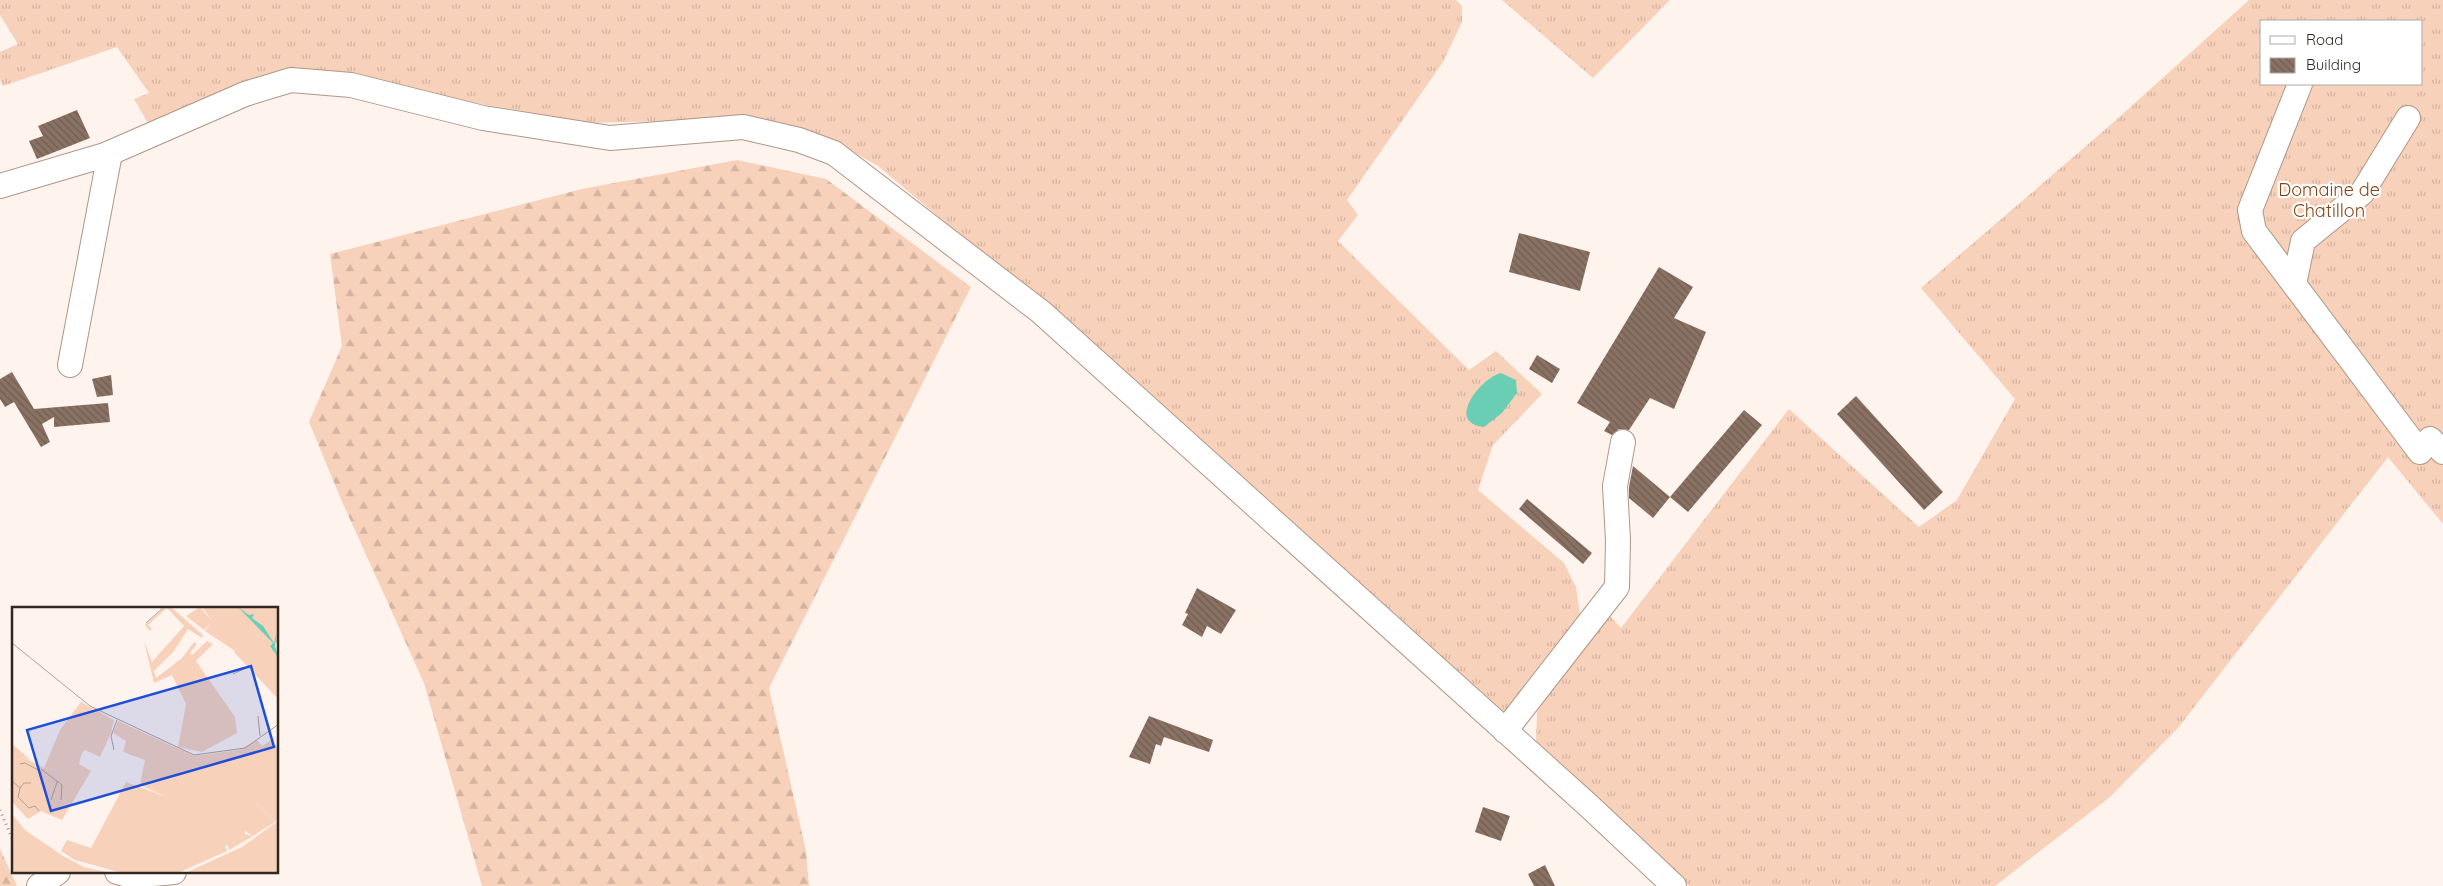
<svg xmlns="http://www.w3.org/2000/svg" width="2443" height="886" viewBox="0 0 2443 886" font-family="Quicksand,sans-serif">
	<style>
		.grass { fill: url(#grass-tufts); fill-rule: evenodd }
		.forest { fill: url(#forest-firs) }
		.water { fill: #6aceb5 }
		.building { fill: url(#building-back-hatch) }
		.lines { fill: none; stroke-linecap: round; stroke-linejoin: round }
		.minor-casing { stroke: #af9687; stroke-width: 26 }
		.path { stroke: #9f958f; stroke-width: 3; stroke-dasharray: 1 4; stroke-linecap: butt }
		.minor { stroke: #fff; stroke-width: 24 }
		.labels { text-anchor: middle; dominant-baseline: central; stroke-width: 4.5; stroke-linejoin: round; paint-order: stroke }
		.park-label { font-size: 18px; fill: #844414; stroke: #fff }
		.inset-road { fill: none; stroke: #aca19b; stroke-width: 1 }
		.view { fill: #1d4ed8; fill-opacity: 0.15; stroke: #1d4ed8; stroke-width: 2.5 }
		.inset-edge { fill: none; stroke: #312721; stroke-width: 2.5 }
	</style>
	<defs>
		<pattern id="grass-tufts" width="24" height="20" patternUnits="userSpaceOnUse" patternTransform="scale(1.25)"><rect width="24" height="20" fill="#f7d1ba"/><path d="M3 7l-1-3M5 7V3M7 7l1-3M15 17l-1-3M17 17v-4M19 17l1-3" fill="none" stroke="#d4b3a0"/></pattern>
		<pattern id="forest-firs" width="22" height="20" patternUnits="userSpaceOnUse" patternTransform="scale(1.25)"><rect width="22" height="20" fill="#f7d1ba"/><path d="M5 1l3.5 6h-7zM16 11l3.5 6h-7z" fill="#d4b3a0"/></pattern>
		<pattern id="building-back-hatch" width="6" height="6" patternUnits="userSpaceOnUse" patternTransform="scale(1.25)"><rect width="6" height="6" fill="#897163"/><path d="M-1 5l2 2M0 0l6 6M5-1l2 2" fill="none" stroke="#715d51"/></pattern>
	</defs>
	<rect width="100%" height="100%" fill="#fef3ed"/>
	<g class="grass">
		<path d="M0,0H1456L1462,6V22L1443,62L1347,200L1358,215L1338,241L1469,370L1496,351L1542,394L1493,445L1478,490L1564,563L1576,587L1580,614L1577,633L1504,717L1160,411L1100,348L1052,312L878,166L839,144L703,120L590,123L420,93L239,87L148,123L134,99L149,93L117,47L3,86L0,80V52L18,44L0,15Z"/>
		<path d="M1502,0H1670L1593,78Z"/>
		<path d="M2249,0H2443V524L2388,457L2178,728L2110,797L1995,886H1689L1536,743L1537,712L1563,672L1609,615L1621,628L1789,409L1919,527L1957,500L2015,399L1921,288L2115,121ZM2262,21H2422V84H2262Z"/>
	</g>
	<g class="forest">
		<path d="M737,160L826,179L971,287L769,688L806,851L809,886H482L424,683L340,497L309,422L342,346L330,254L582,189Z"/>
		<path d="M0,849L17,886H0Z"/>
	</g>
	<path class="water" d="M1501,373L1516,380L1517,393L1502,413L1484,427C1444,423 1482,377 1501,373Z"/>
	<g class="building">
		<path d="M77,110L90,138L37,159L29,141L43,136L38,126Z"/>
		<path d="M1519,233L1590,252L1580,291L1509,272Z"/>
		<path d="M1659,267L1693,287L1674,318L1706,332L1674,409L1650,398L1629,430L1619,429L1612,435L1604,431L1610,422L1577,403Z"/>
		<path d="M1537,355L1560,369L1552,383L1529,369Z"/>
		<path d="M12,372L34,409L108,403L110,422L54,427V417L42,424L50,442L41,447L14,402L5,407L0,399V379Z"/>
		<path d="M111,375L113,395L97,397L92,379Z"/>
		<path d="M1856,396L1943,492L1924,510L1837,414Z"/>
		<path d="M1744,410L1762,425L1688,512L1670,497Z"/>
		<path d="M1633,466L1670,497L1653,518L1629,498V487Z"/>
		<path d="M1527,499L1592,553L1583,564L1519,509Z"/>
		<path d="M1197,588L1236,610L1221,634L1207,626L1202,637L1182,625L1188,614L1185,613Z"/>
		<path d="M1149,716L1213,740L1209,752L1164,737L1161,746L1156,744L1150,764L1129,757Z"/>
		<path d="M1483,807L1510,816L1501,841L1475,832Z"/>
		<path d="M1545,865L1555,886H1534L1528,874Z"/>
	</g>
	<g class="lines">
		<defs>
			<g id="minor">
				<path d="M2300,84L2250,210L2254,231L2420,452"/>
				<path d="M0,186L105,155L245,94L291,80L351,85L483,118L610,138L743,127L799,140L834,153L1041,312L1589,806L1674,886"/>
				<path d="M2294,284L2303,241L2362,193L2408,118"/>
				<path d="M70,365L110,153"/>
				<path d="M2430,439L2443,452"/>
				<path d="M1505,731L1617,587L1618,540L1615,486L1623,442"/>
				<path d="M117,872L132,876L174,872"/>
				<path d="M39,886L58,872"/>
			</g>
		</defs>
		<use href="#minor" class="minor-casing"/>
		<path class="path" d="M0,810L14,843"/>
		<use href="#minor" class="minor"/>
	</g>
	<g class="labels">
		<g class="park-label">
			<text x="2329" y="189">Domaine de<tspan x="2329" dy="21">Chatillon</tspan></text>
		</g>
	</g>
	<g transform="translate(12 607)">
		<rect width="266" height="266" fill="#fef3ed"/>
		<path d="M188,0L201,15L190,0H266V39L264,35L256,39L253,32L244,29L249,26L245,24L223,44L193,24L199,16L192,23L174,9ZM69,95L102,113L99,126L88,150L73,143L70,146L67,157L79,164L50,213L29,204L16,212L0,195V164L11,150L32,161L48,123ZM106,114L182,149L227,143L245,133L250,139L264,130L259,137L266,139V212L263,215L244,196L233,223V227L241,229L217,243L216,238L213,239L215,244L166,266H110L63,253L49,244L55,233L79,241L114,175L155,190L128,178L133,153L111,145L114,134L101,126ZM266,214V266H173L230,240Z" fill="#f7d1ba"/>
		<path d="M153,0H159L191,28L190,31L176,22L162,44L142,64L144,71L170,51L182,35L185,37L178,46L180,48L195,34L201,37L184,54L223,110L225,126L190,145L166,140L174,97L160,68L142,76L132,34L140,55L172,19L155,1L136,18L140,22L138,24L133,18ZM246,21L250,26L244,29L255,33L266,50V92L222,45ZM0,137L19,153L11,150L0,164ZM244,196L263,215L241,229L233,224V218L228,213Z" fill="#f7d1ba"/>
		<path d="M0,207L13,223L51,249L72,260L98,266H0Z" fill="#f7d1ba"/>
		<path d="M226,0L237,8L242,7L240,11L251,19L262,36L265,24L263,39L266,50L258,39L261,36Z" fill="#6aceb5"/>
		<path class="inset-road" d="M134,16L152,0M0,36L78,99L182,148L233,141L267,117M221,67L236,60M246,109L248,129M102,143L99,129L105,113M8,157L13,156L28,164M29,162L50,178L49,193M0,174L8,181L12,176H19M8,181L6,190L17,201L23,199L27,204M39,193L45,175"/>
		<path class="view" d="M239,59L262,140L39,204L15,123Z"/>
		<rect width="266" height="266" class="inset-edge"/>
	</g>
	<rect x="2260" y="20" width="162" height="65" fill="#ffffff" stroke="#ada9a6"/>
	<rect x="2270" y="36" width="25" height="8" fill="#ffffff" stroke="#ada9a6"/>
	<text x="2306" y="45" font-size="15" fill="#312721">Road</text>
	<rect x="2270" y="58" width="25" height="15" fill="url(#building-back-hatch)" stroke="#ada9a6"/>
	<text x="2306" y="70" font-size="15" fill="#312721">Building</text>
</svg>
